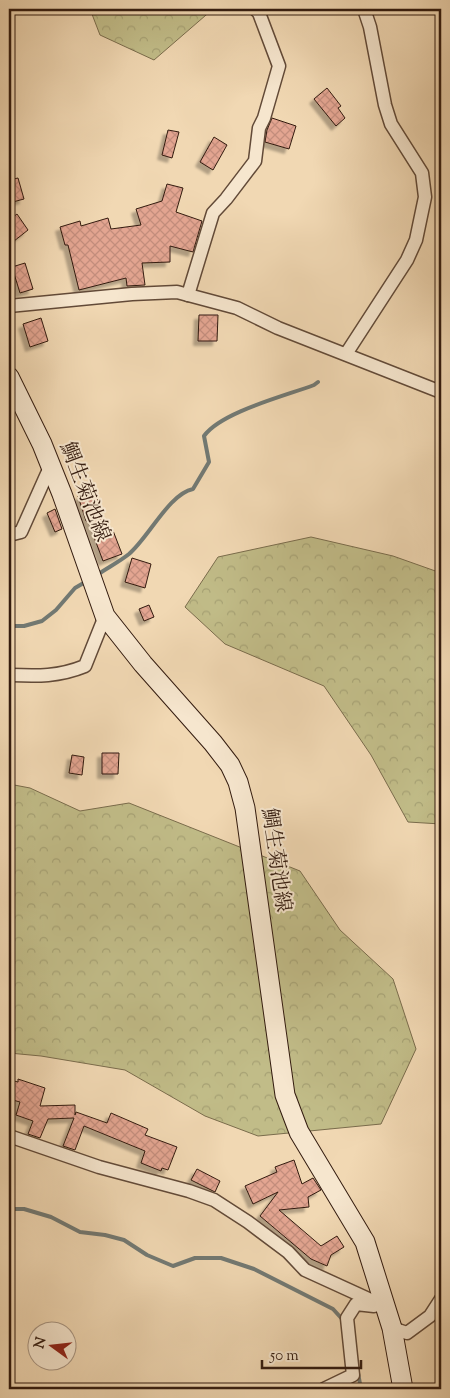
<svg xmlns="http://www.w3.org/2000/svg" width="450" height="1398" viewBox="0 0 450 1398" font-family="'Sorts Mill Goudy','Noto Serif JP',serif">
	<style>
		.forest { fill: url(#forest-crowns); stroke: #7a6c4c }
		.lines { fill: none; stroke-linecap: round; stroke-linejoin: round }
		.stream { stroke: #727973; stroke-width: 4 }
		.building { fill: url(#building-cross-hatch); stroke: #331b0f; filter: url(#shadow) }
		.street-casing { stroke: #624a38; stroke-width: 15 }
		.secondary-casing { stroke: #331b0f; stroke-width: 21 }
		.street { stroke: #f6e6ce; stroke-width: 12 }
		.secondary { stroke: #f6e6ce; stroke-width: 19 }
		.labels { text-anchor: middle; dominant-baseline: central; stroke-width: 4; stroke-linejoin: round; paint-order: stroke }
		.street-label { font-size: 21px; fill: #331b0f; stroke: #f6e6ce }
	</style>
	<defs>
		<pattern id="forest-crowns" width="20" height="18" patternUnits="userSpaceOnUse" patternTransform="scale(1.25)"><rect width="20" height="18" fill="#c1bc88"/><path d="M2 6a3 3 0 1 1 6 0M12 15a3 3 0 1 1 6 0" fill="none" stroke="#a6a174"/></pattern>
		<pattern id="building-cross-hatch" width="8" height="8" patternUnits="userSpaceOnUse" patternTransform="scale(1.25)"><rect width="8" height="8" fill="#e3a591"/><path d="M0 0l8 8M0 8l8-8" fill="none" stroke="#c38d7c"/></pattern>
		<filter id="shadow"><feDropShadow dx="-4.5" dy="4.5" stdDeviation="1" flood-color="#0004"/></filter>
	</defs>
	<rect width="100%" height="100%" fill="#f1d8b3"/>
	<filter id="stains"><feTurbulence type="fractalNoise" baseFrequency=".004" numOctaves="4"/><feColorMatrix values="0 0 0 0 .2 0 0 0 0 .09 0 0 0 0 .02 0 0 0 .5 -.17"/></filter>
	<radialGradient id="worn" r=".72"><stop offset=".6" stop-color="#630" stop-opacity="0"/><stop offset="1" stop-color="#630" stop-opacity=".3"/></radialGradient>
	<g class="forest">
		<path d="M90,9H213L154,60L100,35Z"/>
		<path d="M311,537L393,556L441,573V824L408,822L371,755L324,686L225,644L185,607L218,557Z"/>
		<path d="M9,784L30,788L80,811L129,803L300,871L340,930L393,979L416,1049L381,1124L258,1136L205,1116L125,1070L41,1056L9,1053Z"/>
	</g>
	<g class="lines">
		<g class="stream">
			<path d="M97,575C107,568 119,562 129,554C149,537 169,494 193,489L209,462L204,436C221,412 285,396 314,385L318,382"/>
			<path d="M9,626H24L42,621L56,610L75,588L87,581"/>
			<path d="M9,1209H24L51,1217L80,1232L105,1235L124,1240L147,1255L173,1266L195,1258H221L254,1269L333,1309L343,1320"/>
			<path d="M358,1373L361,1389"/>
		</g>
	</g>
	<g class="building">
		<path d="M327,88L341,106L338,108L345,118L336,126L314,99Z"/>
		<path d="M272,118L296,126L289,149L265,142L267,130Z"/>
		<path d="M168,130L179,132L172,158L162,155Z"/>
		<path d="M214,137L227,145L213,170L200,162Z"/>
		<path d="M18,178L24,199L9,203V180Z"/>
		<path d="M167,184L183,188L176,212L202,221L193,252L170,246V262L142,263L145,285L127,286L126,278L79,290L68,245H65L60,227L80,221L81,226L108,218L111,229L141,225L136,209L162,201Z"/>
		<path d="M17,214L28,230L9,245V220Z"/>
		<path d="M25,263L33,289L20,293L12,267Z"/>
		<path d="M199,315H218L217,341H198Z"/>
		<path d="M41,318L48,341L30,347L23,324Z"/>
		<path d="M95,491L107,530L112,528L122,554L103,561L88,521H86L78,496Z"/>
		<path d="M55,509L62,529L55,532L47,513Z"/>
		<path d="M132,558L151,564L145,588L125,582Z"/>
		<path d="M149,605L154,617L144,621L139,609Z"/>
		<path d="M102,753H119L118,774H102Z"/>
		<path d="M72,755L84,757L82,775L69,773Z"/>
		<path d="M18,1079L45,1088L40,1106L75,1105V1115L76,1112L107,1123L111,1113L148,1129L145,1135L177,1147L168,1170L162,1168L161,1171L141,1163L145,1151L84,1126L75,1150L63,1146L74,1118L48,1119L40,1138L28,1134L33,1121L16,1115L20,1102L9,1099L10,1080L18,1082Z"/>
		<path d="M294,1160L302,1184L313,1178L321,1190L308,1197L309,1207L279,1210L321,1246L337,1236L344,1247L331,1255L327,1266L311,1259L260,1216L278,1192L253,1204L245,1186L277,1172L275,1167Z"/>
		<path d="M197,1169L220,1181L215,1192L191,1180Z"/>
	</g>
	<g class="lines">
		<defs>
			<g id="street">
				<path d="M188,295L213,213L226,199L255,161L259,128L264,118L279,66L259,13L255,9"/>
				<path d="M9,306L132,294L177,292L237,308L278,328L441,392"/>
				<path d="M346,354L407,260L416,240L425,197L422,173L391,124L385,105L370,27L364,9"/>
				<path d="M9,535L21,532L50,467"/>
				<path d="M9,675C37,676 58,677 85,666L105,616"/>
				<path d="M9,1136L99,1167L189,1191L214,1200L248,1222L288,1252L305,1270L386,1307"/>
				<path d="M392,1328L407,1333L430,1316L441,1299"/>
				<path d="M324,1389L353,1375L347,1318L356,1304L374,1306"/>
			</g>
			<path id="secondary" d="M9,377L42,444L62,494L105,616L143,664L213,743L230,765L238,782L245,808L285,1095L299,1132L365,1242L392,1328L403,1389"/>
		</defs>
		<use href="#street" class="street-casing"/>
		<use href="#secondary" class="secondary-casing"/>
		<use href="#street" class="street"/>
		<use href="#secondary" class="secondary"/>
	</g>
	<g class="labels">
		<g class="street-label">
			<text transform="translate(84 492) rotate(69)">鯛生菊池線</text>
			<text transform="translate(275 860) rotate(82)">鯛生菊池線</text>
		</g>
	</g>
	<rect width="450" height="1398" fill="none" stroke="#f1d8b3" stroke-width="30"/>
	<rect x="10" y="10" width="430" height="1378" fill="none" stroke="#331b0f" stroke-width="2.5"/>
	<rect x="15" y="15" width="420" height="1368" fill="none" stroke="#331b0f"/>
	<g transform="translate(52 1346) rotate(285)"><circle r="24" fill="#f6e6ce" stroke="#a89582"/>
	<path d="M0-4L9 19L0 12L-9 19Z" fill="#8f2418"/>
	<text y="-8" font-size="14" font-weight="bold" text-anchor="middle" fill="#331b0f">N</text>
	</g>
	<path d="M262 1360v8h99v-8" fill="none" stroke="#331b0f" stroke-width="2.5"/>
	<text x="270" y="1360" font-size="15" fill="#331b0f" stroke="#f6e6ce" stroke-width="4" paint-order="stroke">50 m</text>
	<rect width="100%" height="100%" filter="url(#stains)"/>
	<rect width="100%" height="100%" fill="url(#worn)"/>
</svg>
